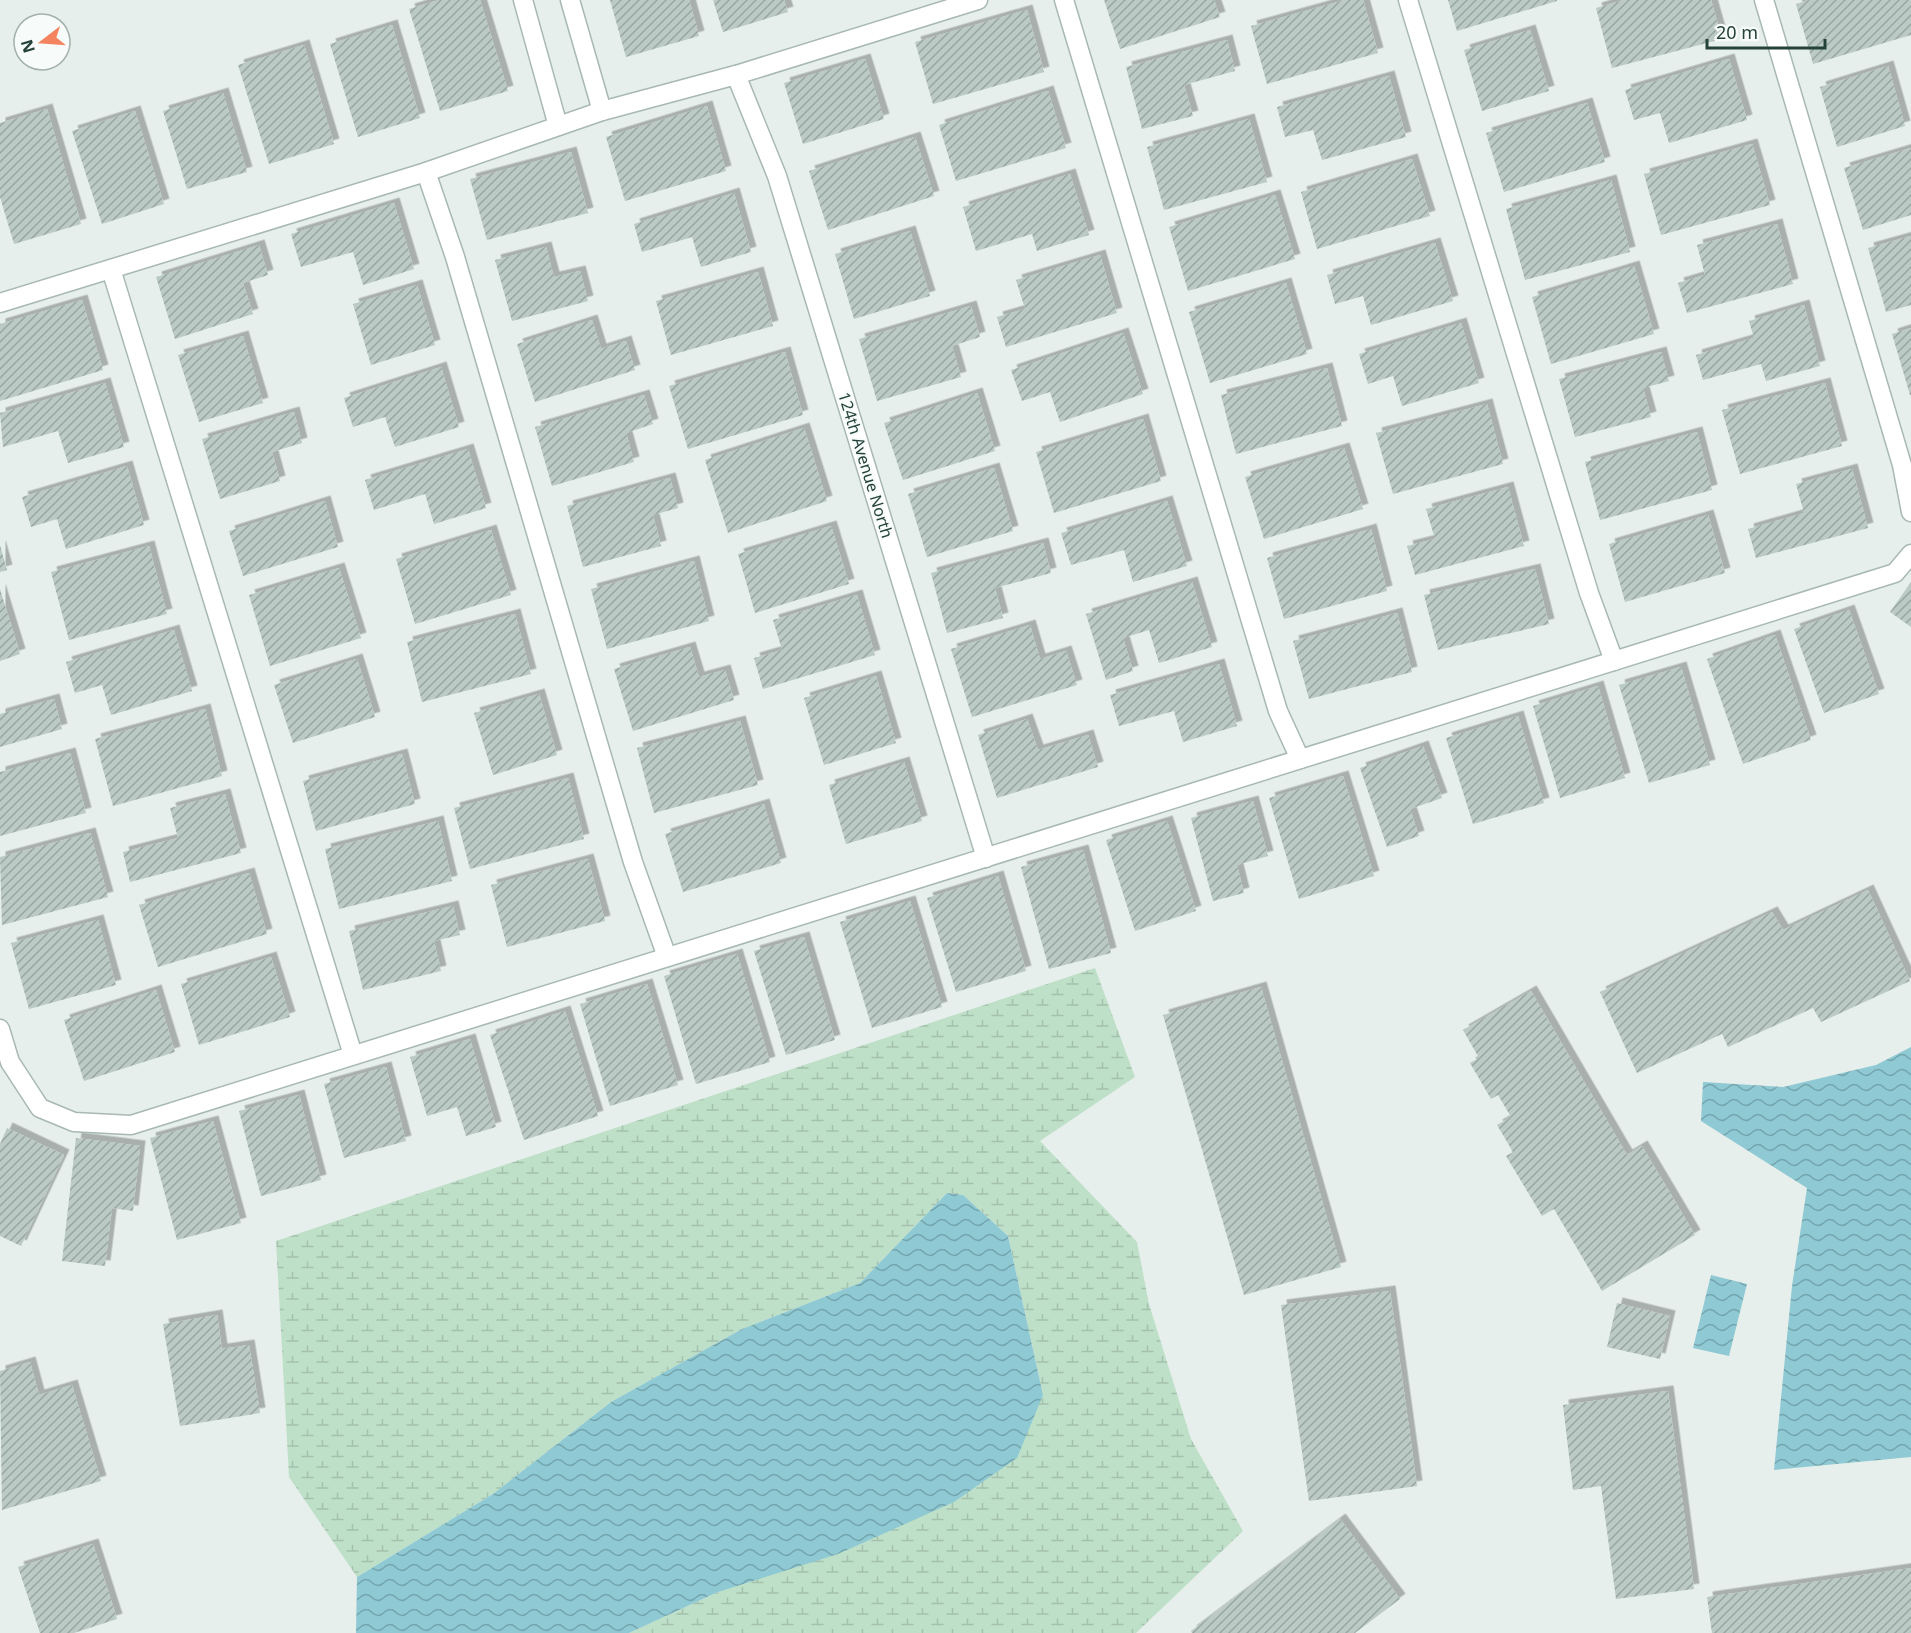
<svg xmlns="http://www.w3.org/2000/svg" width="1911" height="1633" viewBox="0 0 1911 1633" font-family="'Noto Sans',sans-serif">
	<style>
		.wetland { fill: url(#wetland-marsh) }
		.water { fill: url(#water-waves) }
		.building { fill: url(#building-hatch); filter: url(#shadow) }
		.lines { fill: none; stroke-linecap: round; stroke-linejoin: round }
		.street-casing { stroke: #a8b8b2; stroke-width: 21 }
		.street { stroke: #fff; stroke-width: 18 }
		.labels { text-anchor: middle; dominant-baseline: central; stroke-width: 4.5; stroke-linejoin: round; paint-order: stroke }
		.street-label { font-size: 16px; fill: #24423a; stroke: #f7fbf9 }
	</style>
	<defs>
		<pattern id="wetland-marsh" width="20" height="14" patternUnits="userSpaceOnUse" patternTransform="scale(1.5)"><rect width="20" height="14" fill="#bfe0c8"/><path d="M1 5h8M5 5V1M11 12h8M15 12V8" fill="none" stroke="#a4c1ad"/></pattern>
		<pattern id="water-waves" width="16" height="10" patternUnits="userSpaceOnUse" patternTransform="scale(1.5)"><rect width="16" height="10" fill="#8ec9d4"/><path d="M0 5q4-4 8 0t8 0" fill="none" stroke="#74a5ad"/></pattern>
		<pattern id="building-hatch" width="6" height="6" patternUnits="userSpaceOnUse" patternTransform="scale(1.5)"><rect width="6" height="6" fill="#bbcac4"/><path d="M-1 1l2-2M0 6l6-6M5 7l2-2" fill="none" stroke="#98a6a0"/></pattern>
		<filter id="shadow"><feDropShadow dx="5.5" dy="-5.5" stdDeviation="0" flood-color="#0004"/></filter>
	</defs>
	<rect width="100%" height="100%" fill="#e6efeb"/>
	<path class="wetland" d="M1095,968L1135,1077L1040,1141L1137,1242L1149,1304L1191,1439L1243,1531L1136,1633H629L718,1592L1043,1395L1008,1236L963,1195L947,1193L860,1283L742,1329L611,1402L493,1494L357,1577L289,1477L276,1241Z"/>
	<g class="water">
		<path d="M1911,1047V1457L1774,1470L1792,1286L1807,1188L1701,1121L1703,1082L1783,1087L1876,1065Z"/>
		<path d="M947,1193L963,1195L1008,1236L1043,1395L1017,1458L954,1502L838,1554L718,1592L629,1633H356L357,1577L493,1494L611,1402L742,1329L860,1283Z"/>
		<path d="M1711,1275L1747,1284L1729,1356L1693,1348Z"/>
	</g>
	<g class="building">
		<path d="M439,0H480L508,91L440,111L409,9Z"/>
		<path d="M610,0H689L699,36L626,57Z"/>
		<path d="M713,0H784L788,12L723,32Z"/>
		<path d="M1104,0H1214L1220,17L1120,49Z"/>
		<path d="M1345,0H1363L1378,53L1267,84L1251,26Z"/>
		<path d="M1448,0H1557V1L1457,31Z"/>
		<path d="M1624,0H1711L1722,39L1612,68L1596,8Z"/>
		<path d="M1809,0H1911V35L1813,64L1796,4Z"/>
		<path d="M1027,10L1044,72L933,104L915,42Z"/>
		<path d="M392,25L420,118L358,137L330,44Z"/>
		<path d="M1530,30L1549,91L1482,111L1464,50Z"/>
		<path d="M1227,40L1235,71L1184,85L1193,116L1142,129L1126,67Z"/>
		<path d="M304,45L334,144L269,164L238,65Z"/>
		<path d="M865,59L884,119L803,144L784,83Z"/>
		<path d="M1729,59L1747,120L1669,143L1660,113L1634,120L1625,90Z"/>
		<path d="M1888,66L1905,126L1837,147L1820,87Z"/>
		<path d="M1389,76L1406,137L1322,160L1313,130L1285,137L1277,107Z"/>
		<path d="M1048,91L1066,148L956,181L939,125Z"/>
		<path d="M223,93L247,172L187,189L163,111Z"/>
		<path d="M1587,103L1605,162L1504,192L1486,133Z"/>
		<path d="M707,106L726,171L625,201L606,137Z"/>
		<path d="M47,109L81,224L14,244L0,197V123Z"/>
		<path d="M135,111L164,204L102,224L72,131Z"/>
		<path d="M1249,119L1267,182L1164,210L1147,147Z"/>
		<path d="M915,137L934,196L828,230L809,171Z"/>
		<path d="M1752,144L1770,205L1661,235L1644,174Z"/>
		<path d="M1911,148V215L1863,230L1844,168Z"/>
		<path d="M571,152L588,213L487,240L470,179Z"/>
		<path d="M1412,159L1430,216L1317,249L1301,192Z"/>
		<path d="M1070,174L1089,235L1037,251L1032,234L976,251L963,207Z"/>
		<path d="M1611,180L1630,252L1525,280L1506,209Z"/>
		<path d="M734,193L751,252L701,267L692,237L642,252L634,224Z"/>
		<path d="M1275,195L1295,259L1188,291L1169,227Z"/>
		<path d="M394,203L414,269L363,285L353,252L301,267L291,234Z"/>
		<path d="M1777,224L1793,284L1687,313L1678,283L1705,275L1697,245Z"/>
		<path d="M910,231L930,296L854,319L835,254Z"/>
		<path d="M1911,236V305L1886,312L1868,248Z"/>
		<path d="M1435,243L1453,301L1371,325L1363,296L1335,304L1327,275Z"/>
		<path d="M259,245L268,275L243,283L253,314L175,339L156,277Z"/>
		<path d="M546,247L554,277L580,271L588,301L512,321L495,260Z"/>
		<path d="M1100,255L1117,313L1006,347L997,317L1025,309L1016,280Z"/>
		<path d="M1634,266L1654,334L1551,364L1532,297Z"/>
		<path d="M758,272L773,326L671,355L656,301Z"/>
		<path d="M1286,283L1307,354L1210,383L1189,312Z"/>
		<path d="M417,285L435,345L371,365L353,304Z"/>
		<path d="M82,300L103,370L0,401V324Z"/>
		<path d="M1804,305L1820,366L1766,381L1761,364L1703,380L1696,355L1754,338L1749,321Z"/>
		<path d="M971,306L980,337L952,346L961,377L877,401L859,339Z"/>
		<path d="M592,320L601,349L626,341L635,370L535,402L517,344Z"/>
		<path d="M1461,323L1479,383L1402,406L1393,376L1368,384L1359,354Z"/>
		<path d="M1911,328V395H1910L1892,334Z"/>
		<path d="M1123,333L1143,394L1060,422L1050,392L1022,401L1011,370Z"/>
		<path d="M243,336L263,403L199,422L178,355Z"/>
		<path d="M785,352L803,415L688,449L669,386Z"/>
		<path d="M1661,352L1669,381L1643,388L1651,417L1575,437L1559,379Z"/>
		<path d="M441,367L459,427L395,447L385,417L353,427L344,398Z"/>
		<path d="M1327,368L1342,426L1236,454L1221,395Z"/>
		<path d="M105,383L124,447L68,463L58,431L3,447L0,413Z"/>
		<path d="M1825,383L1842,446L1740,474L1722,410Z"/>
		<path d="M977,393L995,451L903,480L884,423Z"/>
		<path d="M644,395L653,424L626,433L634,462L552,486L535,427Z"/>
		<path d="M1487,404L1503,464L1393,494L1376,433Z"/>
		<path d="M294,412L302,443L272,452L280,481L220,499L202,439Z"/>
		<path d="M1143,419L1161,481L1054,513L1036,452Z"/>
		<path d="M804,428L827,501L728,533L705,460Z"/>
		<path d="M1697,432L1712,490L1600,520L1585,462Z"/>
		<path d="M1344,448L1363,509L1264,539L1245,477Z"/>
		<path d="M468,449L486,508L434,524L425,494L374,510L365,480Z"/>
		<path d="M127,466L144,525L66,549L57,519L31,527L22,497Z"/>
		<path d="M994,468L1013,531L927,557L908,494Z"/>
		<path d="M1852,469L1868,528L1756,558L1748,529L1804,513L1796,484Z"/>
		<path d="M670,478L678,508L653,515L661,546L583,567L567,506Z"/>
		<path d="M1508,487L1524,546L1415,575L1407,546L1435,539L1426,509Z"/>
		<path d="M325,501L338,547L243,576L229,531Z"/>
		<path d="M1167,501L1187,566L1133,582L1124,550L1071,565L1061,533Z"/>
		<path d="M1708,515L1725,573L1625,602L1609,544Z"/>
		<path d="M831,526L849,584L755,613L738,554Z"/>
		<path d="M1371,529L1387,591L1284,619L1267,558Z"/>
		<path d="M491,530L511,595L415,624L396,559Z"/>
		<path d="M1043,543L1051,573L995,588L1003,618L947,633L931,573Z"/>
		<path d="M0,545L7,570L0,572Z"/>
		<path d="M149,546L167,614L69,640L51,572Z"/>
		<path d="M694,561L709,621L607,649L591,589Z"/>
		<path d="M339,568L361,638L270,666L249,595Z"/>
		<path d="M1535,569L1549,624L1438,650L1424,595Z"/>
		<path d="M1192,582L1212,647L1159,663L1149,630L1123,638L1133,671L1106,680L1086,614Z"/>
		<path d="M1911,582V627L1890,612Z"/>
		<path d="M0,589L20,654L0,661Z"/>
		<path d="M857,595L875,655L763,689L754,658L782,650L773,620Z"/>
		<path d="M1849,610L1879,694L1824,713L1794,629Z"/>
		<path d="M1397,613L1412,672L1309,699L1293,641Z"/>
		<path d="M515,614L531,674L422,702L407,642Z"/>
		<path d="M1030,625L1040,659L1066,651L1077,685L972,717L951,649Z"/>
		<path d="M174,630L192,691L111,715L102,685L75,693L66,662Z"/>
		<path d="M1775,635L1811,740L1743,764L1707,659Z"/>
		<path d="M690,647L699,677L725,670L734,700L633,731L614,669Z"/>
		<path d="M357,659L375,717L293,743L274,685Z"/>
		<path d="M1219,664L1237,726L1183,742L1174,711L1119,726L1110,695Z"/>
		<path d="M1681,667L1710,765L1649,783L1619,685Z"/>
		<path d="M876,676L896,743L824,765L804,698Z"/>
		<path d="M1598,686L1625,778L1560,798L1533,706Z"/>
		<path d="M539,694L557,755L493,775L474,713Z"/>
		<path d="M54,699L62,729L0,747V714Z"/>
		<path d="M205,709L222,776L113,806L95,739Z"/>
		<path d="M1518,716L1544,803L1473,824L1446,738Z"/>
		<path d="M1027,719L1038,750L1088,735L1098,767L997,798L978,735Z"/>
		<path d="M740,721L758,785L654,813L637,748Z"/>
		<path d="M1423,746L1442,798L1410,809L1419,836L1387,847L1360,768Z"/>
		<path d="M70,753L86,813L0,836V772Z"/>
		<path d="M402,754L415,804L316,831L303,781Z"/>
		<path d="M904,762L922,821L846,844L829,785Z"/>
		<path d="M1343,776L1374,876L1299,899L1269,798Z"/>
		<path d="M568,778L584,839L470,869L454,808Z"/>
		<path d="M225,794L241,853L130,882L123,852L178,838L170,808Z"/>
		<path d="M1253,801L1268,856L1237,865L1244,893L1213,901L1191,818Z"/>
		<path d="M764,804L781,863L683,892L665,834Z"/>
		<path d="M438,821L452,881L339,909L325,849Z"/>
		<path d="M1167,821L1196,911L1135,931L1106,840Z"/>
		<path d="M90,833L108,897L2,925L0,857Z"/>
		<path d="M1083,850L1111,953L1049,969L1021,867Z"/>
		<path d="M588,859L605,921L507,947L491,885Z"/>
		<path d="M249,873L267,934L158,967L139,905Z"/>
		<path d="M998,876L1026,971L956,992L927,898Z"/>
		<path d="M1868,890L1910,981L1821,1022L1813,1008L1728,1047L1722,1034L1637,1073L1600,992L1772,912L1783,930Z"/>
		<path d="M910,901L942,1007L872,1028L840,922Z"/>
		<path d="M453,906L460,935L434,941L441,971L363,990L349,931Z"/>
		<path d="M98,920L116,985L29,1009L11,943Z"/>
		<path d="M804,937L835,1040L786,1055L754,951Z"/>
		<path d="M737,954L770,1062L696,1084L664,976Z"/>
		<path d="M271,957L290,1017L199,1045L181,984Z"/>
		<path d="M647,984L678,1085L610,1106L580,1004Z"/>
		<path d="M1261,987L1341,1267L1244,1295L1163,1015Z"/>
		<path d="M156,990L175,1052L84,1081L64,1020Z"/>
		<path d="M1531,991L1627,1155L1642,1146L1695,1235L1602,1291L1554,1209L1542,1216L1506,1156L1513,1152L1497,1125L1511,1117L1498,1095L1491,1099L1470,1063L1479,1058L1463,1030Z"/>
		<path d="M565,1011L598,1116L524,1140L490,1035Z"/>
		<path d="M470,1039L496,1127L466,1136L457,1107L427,1116L410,1057Z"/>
		<path d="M386,1067L406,1141L344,1158L324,1084Z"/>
		<path d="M299,1095L321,1180L261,1196L239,1111Z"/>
		<path d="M213,1121L241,1223L177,1240L150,1138Z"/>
		<path d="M7,1128L64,1155L21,1246L0,1236V1144Z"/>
		<path d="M76,1138L140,1146L133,1211L112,1208L105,1266L62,1261Z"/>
		<path d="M1390,1291L1417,1486L1309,1501L1281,1305Z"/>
		<path d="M1617,1303L1670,1316L1660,1359L1607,1347Z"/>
		<path d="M217,1315L222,1349L249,1345L260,1413L180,1426L163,1324Z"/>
		<path d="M30,1362L39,1395L72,1385L101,1481L2,1510L0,1371Z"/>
		<path d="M1668,1391L1694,1589L1616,1599L1601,1486L1573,1490L1563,1405Z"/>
		<path d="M1340,1519L1400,1599L1355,1633H1192L1191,1631Z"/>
		<path d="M93,1544L117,1619L74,1633H40L18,1567Z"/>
		<path d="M1911,1568V1633H1712L1707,1597Z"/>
	</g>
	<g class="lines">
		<defs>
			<g id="street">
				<path d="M523,0L558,126"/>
				<path d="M570,0L602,111"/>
				<path d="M1064,0L1278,711L1300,759"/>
				<path d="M1408,0L1589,593L1614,661"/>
				<path d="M1764,0L1902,465L1911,512"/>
				<path d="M736,75L777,176L986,858"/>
				<path d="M426,172L455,257L633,862L667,957"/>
				<path d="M111,269L353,1055"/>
				<path d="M0,303L426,172L602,111L736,75L978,0"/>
				<path d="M0,1029L10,1062L40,1108L74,1122L131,1125L1895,573L1911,554"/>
			</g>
		</defs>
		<use href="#street" class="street-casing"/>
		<use href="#street" class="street"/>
	</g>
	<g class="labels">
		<g class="street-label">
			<text transform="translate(866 465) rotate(73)">124th Avenue North</text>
		</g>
	</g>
	<g transform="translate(42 42) rotate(253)"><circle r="28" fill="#f7fbf9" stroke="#a3b1ad" stroke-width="1.5"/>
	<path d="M0-4.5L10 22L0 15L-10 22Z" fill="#f4845f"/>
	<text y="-9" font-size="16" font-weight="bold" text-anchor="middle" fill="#24423a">N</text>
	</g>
	<path d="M1707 39v9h118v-9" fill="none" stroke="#24423a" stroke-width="3"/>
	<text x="1716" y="39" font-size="18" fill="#24423a" stroke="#f7fbf9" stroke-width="4.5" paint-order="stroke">20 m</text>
</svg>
